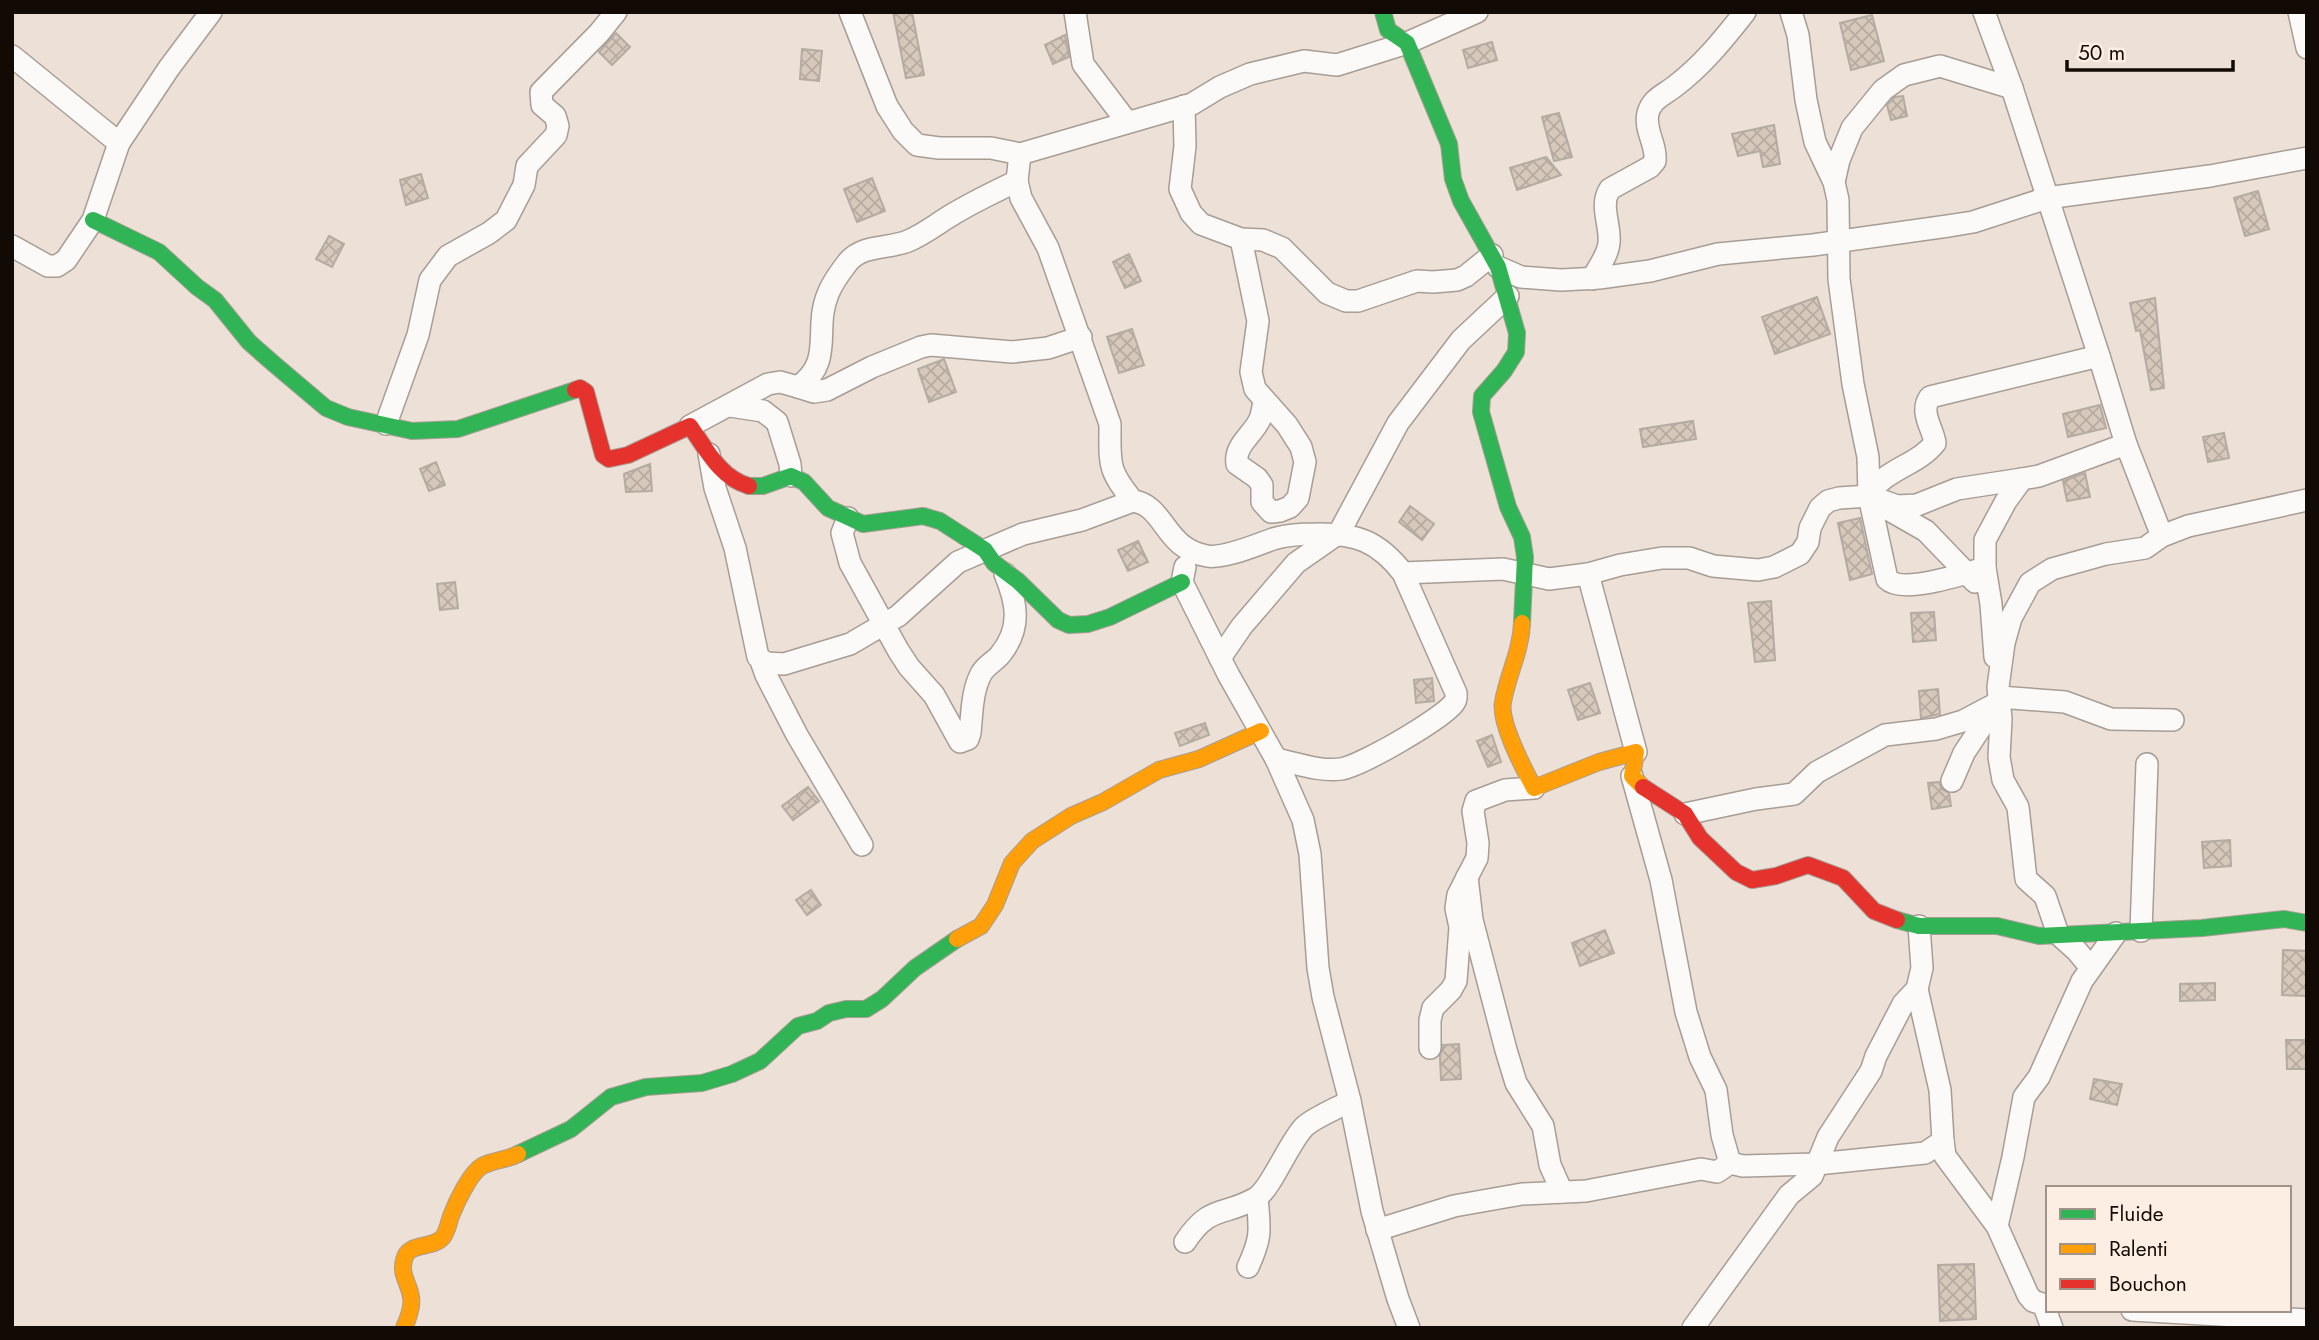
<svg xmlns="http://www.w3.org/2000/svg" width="2319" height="1340" viewBox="0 0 2319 1340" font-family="Jost,sans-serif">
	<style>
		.building { fill: url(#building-cross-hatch); stroke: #b4aba2; stroke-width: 2 }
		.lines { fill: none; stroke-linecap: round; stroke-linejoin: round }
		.street-casing { stroke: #a79d95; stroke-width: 24 }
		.fast-casing { stroke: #a79d95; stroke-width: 18 }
		.slow-casing { stroke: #a79d95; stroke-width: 18 }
		.jam-casing { stroke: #a79d95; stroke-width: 18 }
		.street { stroke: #fcfaf9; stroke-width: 21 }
		.fast { stroke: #30b455; stroke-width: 16 }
		.slow { stroke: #ff9f0a; stroke-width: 16 }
		.jam { stroke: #e5322d; stroke-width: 16 }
	</style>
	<defs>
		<pattern id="building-cross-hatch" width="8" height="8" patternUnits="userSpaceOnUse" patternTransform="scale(1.75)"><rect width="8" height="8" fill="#d6c8bb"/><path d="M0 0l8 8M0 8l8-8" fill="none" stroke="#b7aa9f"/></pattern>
	</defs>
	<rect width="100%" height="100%" fill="#ede0d6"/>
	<g class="building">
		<path d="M893,12H912L924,75L906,78Z"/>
		<path d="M1872,15L1884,61L1851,70L1840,23Z"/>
		<path d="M616,33L630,47L612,65L599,52Z"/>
		<path d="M1065,35L1069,57L1053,64L1045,45Z"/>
		<path d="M1492,42L1497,60L1468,68L1463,50Z"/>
		<path d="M802,49L822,51L819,81L800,79Z"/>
		<path d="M1903,96L1907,116L1891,120L1887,105L1895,97Z"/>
		<path d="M1559,113L1572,157L1554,161L1542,117Z"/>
		<path d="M1774,125L1780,164L1763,167L1760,151L1738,156L1732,134Z"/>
		<path d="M1546,157L1561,175L1517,190L1510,168Z"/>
		<path d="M421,174L428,198L406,205L400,180Z"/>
		<path d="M872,178L885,211L857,222L844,189Z"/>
		<path d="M2258,191L2269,229L2245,236L2234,198Z"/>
		<path d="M329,236L344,244L332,267L316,259Z"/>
		<path d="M1129,254L1141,281L1125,288L1113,262Z"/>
		<path d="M1817,297L1830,334L1775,354L1762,317Z"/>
		<path d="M2155,298L2164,388L2151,390L2140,330L2136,331L2130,303Z"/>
		<path d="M1132,329L1144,365L1119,373L1107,337Z"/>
		<path d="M944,359L956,392L929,402L918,369Z"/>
		<path d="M2100,405L2106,428L2068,437L2063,414Z"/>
		<path d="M1693,421L1696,439L1643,447L1640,429Z"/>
		<path d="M2224,433L2229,458L2208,462L2203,437Z"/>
		<path d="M436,462L445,485L429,491L420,469Z"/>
		<path d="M650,464L652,491L626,492L624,474Z"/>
		<path d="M2085,473L2090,497L2067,501L2063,481Z"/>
		<path d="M1410,506L1434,524L1422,540L1399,522Z"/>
		<path d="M1860,518L1872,574L1850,580L1838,523Z"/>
		<path d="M1138,541L1148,562L1128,571L1118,550Z"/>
		<path d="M455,582L458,608L440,610L437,584Z"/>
		<path d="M1771,601L1775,660L1755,662L1748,603Z"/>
		<path d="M1934,612L1936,640L1913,642L1911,613Z"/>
		<path d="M1432,678L1434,701L1416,703L1414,680Z"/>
		<path d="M1590,683L1600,713L1578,720L1568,690Z"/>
		<path d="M1938,689L1940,714L1921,718L1919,691Z"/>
		<path d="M1205,723L1209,735L1180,746L1175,733Z"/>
		<path d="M1492,735L1501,762L1488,767L1477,741Z"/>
		<path d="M1939,782L1942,789L1949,793L1951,806L1932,809L1928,783Z"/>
		<path d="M808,787L819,801L793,820L782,806Z"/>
		<path d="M2230,840L2231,866L2204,868L2202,842Z"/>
		<path d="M811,890L821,905L807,915L796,900Z"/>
		<path d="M1605,930L1614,953L1580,966L1572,943Z"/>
		<path d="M2283,950L2307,951V996L2282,995Z"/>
		<path d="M2215,983V1000L2180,1001V984Z"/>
		<path d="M2286,1040H2307V1069H2287Z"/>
		<path d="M1459,1044L1461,1079L1441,1080L1440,1056L1443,1045Z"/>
		<path d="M2094,1079L2122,1084L2117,1105L2090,1099Z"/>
		<path d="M1974,1264L1976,1319L1940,1321L1938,1265Z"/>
	</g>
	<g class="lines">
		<defs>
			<g id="street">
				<path d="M850,12L887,106L903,131L917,145L939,148H991L1020,154L1192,104L1220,87L1250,74L1304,61L1337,65L1407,43L1477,12"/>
				<path d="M1075,12L1083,64L1127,122"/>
				<path d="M1791,12L1798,35L1806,100L1815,142L1834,182L1838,200L1839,279L1853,384L1868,457L1869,496L1887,579C1903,595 1965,573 1985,568"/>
				<path d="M1984,12L2012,88L2099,356L2126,444L2162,536L2188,526L2307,500"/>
				<path d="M2299,12L2307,48"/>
				<path d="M12,56L119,143"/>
				<path d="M1184,106L1185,146L1180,189L1191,213L1201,224L1241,239L1263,240L1282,248L1327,293L1346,301H1358L1417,281L1433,282L1457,280L1466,276L1492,255"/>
				<path d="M1020,154L1017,181L1021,198L1048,248L1110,424C1110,464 1107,469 1133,501C1165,505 1164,549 1207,556C1224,559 1256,545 1273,539C1286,535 1302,534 1316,534C1356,533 1378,541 1403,573L1456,693C1456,697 1457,699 1454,703C1442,719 1361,766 1341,769C1320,772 1296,763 1276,759"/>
				<path d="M1834,182L1839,160L1852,128L1883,90L1904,75L1940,66L2012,88"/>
				<path d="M1241,239L1258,321L1251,372L1255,389L1287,425L1301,447L1305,462L1298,498L1290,507L1280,511L1271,512L1262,502V485L1257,478L1237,464C1234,445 1253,435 1260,419C1262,414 1263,407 1264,401"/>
				<path d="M12,246L48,266H57L66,260L93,220L119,143L169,68L211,12"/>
				<path d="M1498,267L1521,277L1561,280L1599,278L1650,271L1718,254L1813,245L1948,226L1973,222L2047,198L2210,176L2307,158"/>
				<path d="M1592,279C1598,268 1608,255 1609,243C1611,225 1599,205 1610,189L1650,167L1655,161C1657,144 1644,131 1648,113C1652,99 1662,96 1674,87C1702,66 1723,40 1745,12"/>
				<path d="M798,387L814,392L827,390L872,367L921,347L931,345L1012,352L1048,348L1081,337"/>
				<path d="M730,406L763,411L777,422L790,464L791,476"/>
				<path d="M386,424L418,335L430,280L448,256L489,233L506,220L524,185L527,166L556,135L558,126L555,116L542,105L541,92L599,33L616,12"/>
				<path d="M690,426L768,384L780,382L798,387C835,361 813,329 828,294C832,283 841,271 848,262C863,244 889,249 908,241C925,234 939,222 955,213C975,201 996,191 1017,181"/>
				<path d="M709,454L715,488L735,548L758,657L766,663L784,664L850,644L898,616L958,562L1023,534L1082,520L1133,501"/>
				<path d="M1869,496C1883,469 1917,466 1935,443C1933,428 1919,412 1930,397L2099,356"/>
				<path d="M1884,507L1926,531L1975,582"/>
				<path d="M848,518L842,533L850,563L898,650L909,667L934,695L960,742L968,739L970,733C972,713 972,691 981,674C985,666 994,662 1000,655C1022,628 1017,603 1005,574"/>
				<path d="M1185,567L1182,582L1228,674L1276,759L1303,820L1310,854L1318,968L1323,997L1350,1101L1372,1211L1398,1299L1409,1328"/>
				<path d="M1403,573L1503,569L1549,579L1588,574L1620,565L1662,558H1689L1713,566L1758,570L1774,567L1800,554L1808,542L1810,528L1820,508L1828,501L1839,498L1869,496L1897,506L1917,505L1957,489L2022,479"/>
				<path d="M1588,574L1636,752"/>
				<path d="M1995,657L1991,604L1985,568V540L2006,501L2022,479L2039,476L2126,444"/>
				<path d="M1220,658L1242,626L1296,563L1339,533L1398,423L1461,340L1508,296"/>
				<path d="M761,661L766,675L797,735L862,845"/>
				<path d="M1999,697L2065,702L2111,719L2173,720"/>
				<path d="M1632,776L1661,880L1686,1012L1700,1057L1716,1090L1722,1135L1730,1163"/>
				<path d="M1952,781L1964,753L1995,706"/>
				<path d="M1685,814L1756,799L1794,794L1817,772L1885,735L1936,729L1963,721L1999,702"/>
				<path d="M1467,877L1472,920L1506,1050L1516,1083L1543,1126L1550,1165L1562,1192"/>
				<path d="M2141,931L2147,764"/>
				<path d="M2091,968L2077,951L2058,934L2045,896L2026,879L2018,807L2003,780L1999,757L2001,719L1998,687L2004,643L2011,618L2030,583L2052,569L2106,554L2145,548L2162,536"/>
				<path d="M1430,1048V1020L1433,1008L1451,990L1456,981L1460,927L1456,908L1458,895L1477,858L1478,843L1473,811L1476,801L1505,790L1534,788"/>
				<path d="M1943,1141L1945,1156L1997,1226L2028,1295L2033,1301L2048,1306"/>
				<path d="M1730,1163L1743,1166L1817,1164L1925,1153L1943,1141L1940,1090L1917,989"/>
				<path d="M1997,1226L2013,1157L2024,1097L2039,1077L2082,981L2116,933"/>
				<path d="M1377,1230L1454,1206L1522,1194L1586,1191L1701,1169L1717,1172L1730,1163"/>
				<path d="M1185,1242C1210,1204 1223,1217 1256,1198C1271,1189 1288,1144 1304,1127C1313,1118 1338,1108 1350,1101"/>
				<path d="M1248,1267C1262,1237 1260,1230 1257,1198"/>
				<path d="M2044,1306L2052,1328"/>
				<path d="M2132,1310L2307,1320"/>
				<path d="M1693,1328L1789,1195L1812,1176L1828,1137L1871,1071L1876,1056L1903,1004L1917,989L1922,968L1919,926"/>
			</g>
			<g id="fast">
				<path d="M1383,12L1388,30L1407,43L1449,144L1453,179L1461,201L1498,267L1517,333L1516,352L1504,371L1482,396L1481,412L1508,507L1522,537L1525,557L1522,623"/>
				<path d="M93,220L159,252L197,287L215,300L249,342L274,364L326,408L348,417L412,431L458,429L575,390"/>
				<path d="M749,486H763L791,476L804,482L828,508L863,524L923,516L940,521L985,550L994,563L1018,581L1058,620L1069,625L1088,624L1110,617L1182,582"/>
				<path d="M1897,920L1919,926H1997L2039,936L2202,928L2284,919L2307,923"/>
				<path d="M518,1154L571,1129L611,1097L646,1087L702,1083L732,1074L760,1061L798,1026L817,1021L829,1013L846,1009H866L882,999L915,968L957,939"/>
			</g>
			<g id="slow">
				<path d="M1522,623C1521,651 1508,674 1503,702C1499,723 1524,769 1534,788L1599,762L1636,752L1632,776L1643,787"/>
				<path d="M957,939L981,926L995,905L1012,863L1032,841L1071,816L1103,802L1159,770L1199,759L1261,731"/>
				<path d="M404,1328C408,1319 413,1307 411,1297C409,1283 400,1275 404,1260C408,1241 432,1250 443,1237C447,1232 449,1222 451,1216C456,1203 470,1173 482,1166C493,1160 507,1160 518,1154"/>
			</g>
			<g id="jam">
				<path d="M575,390L580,388L586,392L603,455L609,459L628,455L690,426C706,449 720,478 749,486"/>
				<path d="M1643,787L1685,814L1700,838L1736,872L1752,880L1776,876L1808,865L1843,878L1874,911L1897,920"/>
			</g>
		</defs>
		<use href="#street" class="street-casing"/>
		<use href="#fast" class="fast-casing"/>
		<use href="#slow" class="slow-casing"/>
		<use href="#jam" class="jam-casing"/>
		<use href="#street" class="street"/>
		<use href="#fast" class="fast"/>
		<use href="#slow" class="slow"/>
		<use href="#jam" class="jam"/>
	</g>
	<rect width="2319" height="1340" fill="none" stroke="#120a05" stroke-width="28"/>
	<rect x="2046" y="1186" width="245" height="126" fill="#fdeee3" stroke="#9f938a" stroke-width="2"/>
	<rect x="2060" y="1209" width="35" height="10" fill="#30b455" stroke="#9f938a" stroke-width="2"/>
	<text x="2109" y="1221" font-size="21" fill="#120a05">Fluide</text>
	<rect x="2060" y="1244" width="35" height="10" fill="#ff9f0a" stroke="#9f938a" stroke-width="2"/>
	<text x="2109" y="1256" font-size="21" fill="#120a05">Ralenti</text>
	<rect x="2060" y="1279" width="35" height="10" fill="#e5322d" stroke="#9f938a" stroke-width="2"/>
	<text x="2109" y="1291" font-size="21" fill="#120a05">Bouchon</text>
	<path d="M2067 60v10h166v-10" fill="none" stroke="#120a05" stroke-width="3.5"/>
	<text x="2078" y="60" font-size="21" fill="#120a05" stroke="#fdeee3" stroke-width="5" paint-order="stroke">50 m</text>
</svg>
